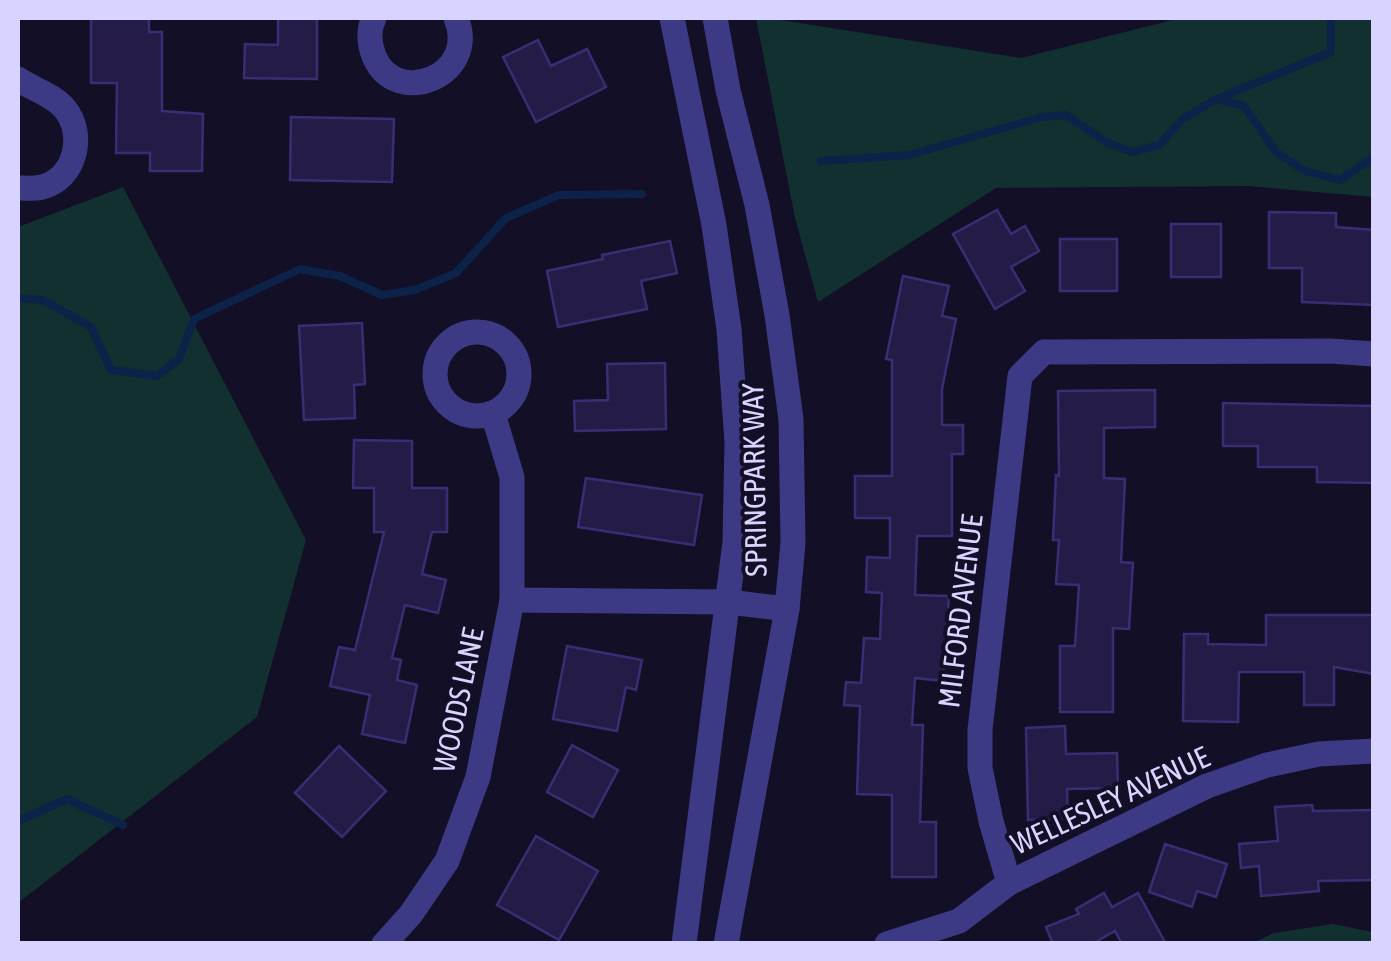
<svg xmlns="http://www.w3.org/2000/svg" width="1391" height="961" viewBox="0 0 1391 961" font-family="'Asap Condensed',sans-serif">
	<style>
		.green { fill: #12302f }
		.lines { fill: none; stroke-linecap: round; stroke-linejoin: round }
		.stream { stroke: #0c2248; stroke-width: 8 }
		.building { fill: #241b47; stroke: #3b2d73; stroke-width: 2.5 }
		.minor { stroke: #3d3a85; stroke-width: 25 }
		.labels { text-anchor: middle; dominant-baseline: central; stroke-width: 8; stroke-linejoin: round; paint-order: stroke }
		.street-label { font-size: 30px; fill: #d9d4ff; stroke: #130f26 }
	</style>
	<rect width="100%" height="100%" fill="#130f26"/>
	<g class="green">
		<path d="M756,18H768L1021,58L1181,18H1373V197L1248,186L996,188L818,302L795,218Z"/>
		<path d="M123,187L306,540L257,717L18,903V227Z"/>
		<path d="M1333,924L1373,932V943H1253L1274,933Z"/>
	</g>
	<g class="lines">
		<g class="stream">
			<path d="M1219,98L1331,52V18"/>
			<path d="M821,161L909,155L1042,117L1066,115L1108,143L1133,152L1159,145L1183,119L1216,99L1244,106L1276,152L1305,171L1340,180L1374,157"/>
			<path d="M18,298L43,300L91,327L111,370L157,376L179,359L194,319L300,269L340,276L382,295L415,290L456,273L506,218L559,195L642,194"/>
			<path d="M18,821L67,799L123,825"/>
		</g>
	</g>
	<g class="building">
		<path d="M91,18H149V32H162V111L203,114L202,171H150V153H116L117,83H91Z"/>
		<path d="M278,18H317V79L244,78L245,44L278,45Z"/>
		<path d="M538,40L551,66L587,49L606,87L536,122L503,57Z"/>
		<path d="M291,117L394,119L392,182L290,180Z"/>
		<path d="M997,210L1011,234L1025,226L1039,251L1011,267L1025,291L995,309L953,234Z"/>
		<path d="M1269,212L1336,213V227L1374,230V305L1302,302V268H1269Z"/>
		<rect x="1171" y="224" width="50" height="53"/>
		<rect x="1060" y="239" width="57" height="52"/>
		<path d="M670,241L677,273L641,281L647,309L558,327L547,271L603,259L602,255Z"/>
		<path d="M903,276L949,286L942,316L956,319L942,389V425H963V454H952V536H917L915,595L949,596L943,681L915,678L912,725H923L920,822H936V877H892V795L857,794L860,706L844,705L846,682L861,683L864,638L880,639L882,593L866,592L867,557L890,558V518H855V476H892V360L886,359Z"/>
		<path d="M362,323L365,384L354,385L355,418L304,420L299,326Z"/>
		<path d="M665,363L666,429L575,431L574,401L608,400L607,364Z"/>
		<path d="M1155,390V427L1104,428V478L1125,479L1121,562L1133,563L1129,629L1113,628V712H1060V646H1075L1079,585L1056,584L1059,540H1053L1056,475L1059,476L1058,391Z"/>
		<path d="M1223,403L1374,406V483L1317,482V467H1258V446H1223Z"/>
		<path d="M354,440L412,441V488H447V532H432L422,574L446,580L438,613L405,605L392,658L401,660L397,680L417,685L405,743L362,734L370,695L330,686L339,647L355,650L384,532H374V488H353Z"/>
		<path d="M586,478L702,495L694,545L578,527Z"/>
		<path d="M1266,615H1374V674L1334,667V705H1304V672H1239L1238,722L1183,721L1184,634H1208V644L1266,645Z"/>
		<path d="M567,646L642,660L636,690L626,687L617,731L553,719Z"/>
		<path d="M1065,726L1066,754L1117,753L1118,788L1067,789L1068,819L1028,820L1026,728Z"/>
		<path d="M572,745L618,770L593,817L547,792Z"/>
		<path d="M339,746L386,791L342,837L295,793Z"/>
		<path d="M1312,805L1313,811L1374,810V880L1318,881L1319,891L1261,896L1259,866L1241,868L1239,844L1278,841L1275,807Z"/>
		<path d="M536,836L598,871L559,940L497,905Z"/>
		<path d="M1165,844L1227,864L1216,897L1197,891L1192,907L1149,892Z"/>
		<path d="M1104,893L1112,907L1138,893L1166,944H1122L1115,931L1092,944H1053L1046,927L1079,914L1076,909Z"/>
	</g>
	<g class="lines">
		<g class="minor">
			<path d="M374,18C368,30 369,43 374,56C395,109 480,76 456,18"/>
			<path d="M672,18L714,225L729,329L737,442L735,542L684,944"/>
			<path d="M715,18L728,90L757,205L777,315L791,419L793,543L787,609L726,944"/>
			<path d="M18,79C32,89 54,95 65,109C86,135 75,179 42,187C34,189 25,188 18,188"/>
			<circle cx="477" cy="374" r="42"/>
			<path d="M512,600L728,602L787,609"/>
			<path d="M1009,883L991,821L980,768V730L1020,376L1044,352L1330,351L1374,354"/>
			<path d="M384,944L411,914L447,861L478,777L512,600V477L493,414"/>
			<path d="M887,944L959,921L1009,883L1207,786L1267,765L1319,754L1374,751"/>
		</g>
	</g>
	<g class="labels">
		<g class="street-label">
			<text transform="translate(754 480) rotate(-91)">SPRINGPARK WAY</text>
			<text transform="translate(960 611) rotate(-83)">MILFORD AVENUE</text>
			<text transform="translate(458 700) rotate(-78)">WOODS LANE</text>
			<text transform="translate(1110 800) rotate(-25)">WELLESLEY AVENUE</text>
		</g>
	</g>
	<rect width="1391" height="961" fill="none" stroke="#d9d4ff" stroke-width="40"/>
</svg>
